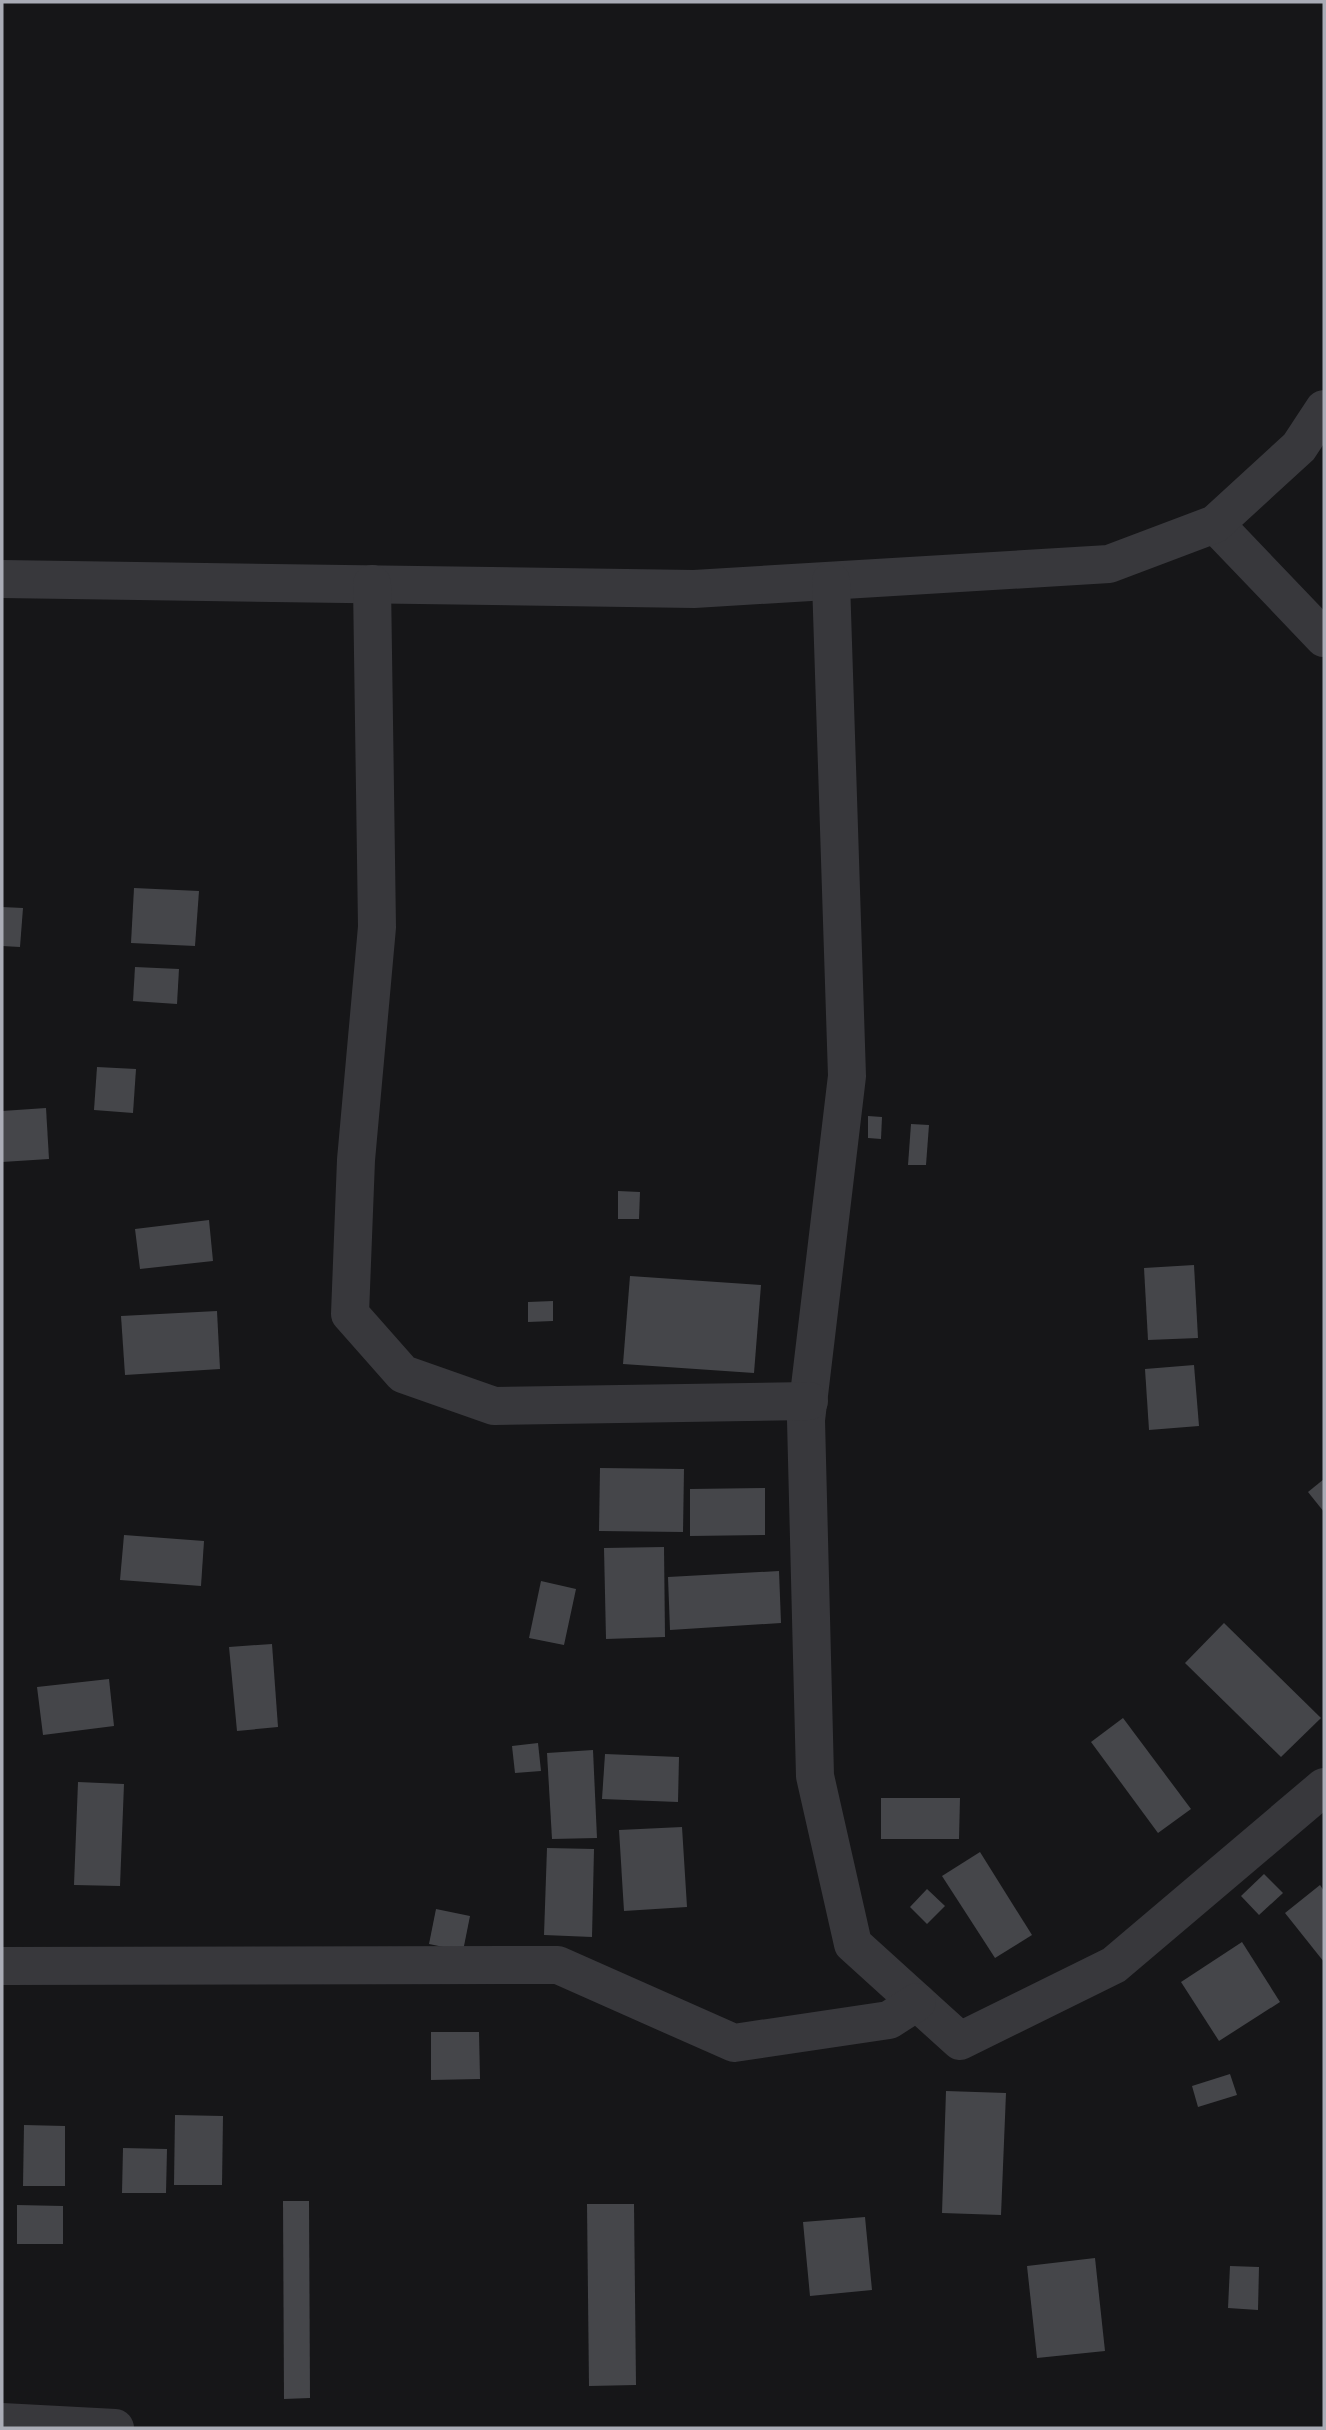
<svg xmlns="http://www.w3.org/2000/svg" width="1326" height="2430" viewBox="0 0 1326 2430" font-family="'Alegreya Sans',sans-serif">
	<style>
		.building { fill: #45464a }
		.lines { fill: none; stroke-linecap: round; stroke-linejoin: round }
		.minor { stroke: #38383c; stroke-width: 38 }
	</style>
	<rect width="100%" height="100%" fill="#161618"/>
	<g class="building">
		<path d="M134,888L199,891L195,946L131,943Z"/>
		<path d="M2,907L23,908L20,947L2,946Z"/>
		<path d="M135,967L179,969L177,1004L133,1001Z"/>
		<path d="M97,1067L136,1069L133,1113L94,1110Z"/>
		<path d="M46,1108L49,1159L2,1162V1111Z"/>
		<path d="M868,1116L882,1117L881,1139L868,1138Z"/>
		<path d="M911,1124L929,1125L926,1165H908Z"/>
		<path d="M618,1191L640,1192L639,1219H618Z"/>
		<path d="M209,1220L213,1261L140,1269L135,1229Z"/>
		<path d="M1194,1265L1198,1338L1148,1340L1144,1268Z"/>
		<path d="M630,1276L761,1285L754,1373L623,1364Z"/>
		<path d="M553,1301V1321L528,1322V1302Z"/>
		<path d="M217,1311L220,1369L125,1375L121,1316Z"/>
		<path d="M1194,1365L1199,1426L1149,1430L1145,1369Z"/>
		<path d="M600,1468L684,1469L683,1532L599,1531Z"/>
		<path d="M1324,1479V1512L1308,1492Z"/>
		<path d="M765,1488V1535L690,1536V1489Z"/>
		<path d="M124,1535L204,1541L201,1586L120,1580Z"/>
		<path d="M664,1547L665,1637L606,1639L604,1548Z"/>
		<path d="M779,1571L781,1623L670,1630L668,1577Z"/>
		<path d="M541,1581L576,1589L564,1645L529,1638Z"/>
		<path d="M1224,1623L1321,1718L1281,1757L1185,1663Z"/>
		<path d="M272,1644L278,1727L237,1731L229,1647Z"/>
		<path d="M109,1679L114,1726L43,1735L37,1687Z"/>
		<path d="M1123,1718L1191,1809L1158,1833L1091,1742Z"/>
		<path d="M538,1743L541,1771L515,1773L512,1746Z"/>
		<path d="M593,1750L597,1838L552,1839L547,1753Z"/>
		<path d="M605,1754L679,1757L678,1802L602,1799Z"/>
		<path d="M78,1782L124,1784L120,1886L74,1885Z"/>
		<path d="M881,1798H960L959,1839H881Z"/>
		<path d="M682,1827L687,1907L624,1911L619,1830Z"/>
		<path d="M547,1848L594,1849L592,1937L544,1935Z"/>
		<path d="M980,1852L1032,1935L995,1958L942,1876Z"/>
		<path d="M1264,1874L1283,1893L1259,1915L1241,1896Z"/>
		<path d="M1320,1885L1324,1891V1962L1285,1913Z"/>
		<path d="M927,1889L945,1906L927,1924L910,1907Z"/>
		<path d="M436,1909L470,1916L463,1951L429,1944Z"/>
		<path d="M1242,1942L1280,2002L1219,2041L1181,1982Z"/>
		<path d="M431,2032H479L480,2079L431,2080Z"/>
		<path d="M1230,2074L1237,2095L1198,2107L1192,2086Z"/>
		<path d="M946,2091L1006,2093L1001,2215L942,2213Z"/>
		<path d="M175,2115L223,2116L222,2185H174Z"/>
		<path d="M24,2125L65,2126V2186H23Z"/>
		<path d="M123,2148L167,2149L166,2193H122Z"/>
		<path d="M283,2201H309L310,2398L284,2399Z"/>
		<path d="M587,2204H634L636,2385L589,2386Z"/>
		<path d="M17,2205L63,2206V2244H17Z"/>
		<path d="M865,2217L872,2290L810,2296L803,2222Z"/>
		<path d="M1095,2258L1105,2351L1037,2358L1027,2266Z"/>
		<path d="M1230,2266L1259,2267L1258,2310L1228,2308Z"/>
	</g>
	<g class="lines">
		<g class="minor">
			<path d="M1215,524L1324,638"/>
			<path d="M2,579L694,589L1109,564L1215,524L1299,447L1324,409"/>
			<path d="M831,581L847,1076L806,1420L815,1776L853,1944L960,2041L1114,1965L1324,1787"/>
			<path d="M372,584L377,927L356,1160L350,1314L403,1374L494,1406L809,1401"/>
			<path d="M2,1966L558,1965L734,2043L889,2020L917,2002"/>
			<path d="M2,2422L115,2428"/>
		</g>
	</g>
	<rect width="1326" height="2430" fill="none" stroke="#aaacb6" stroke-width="7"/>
</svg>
